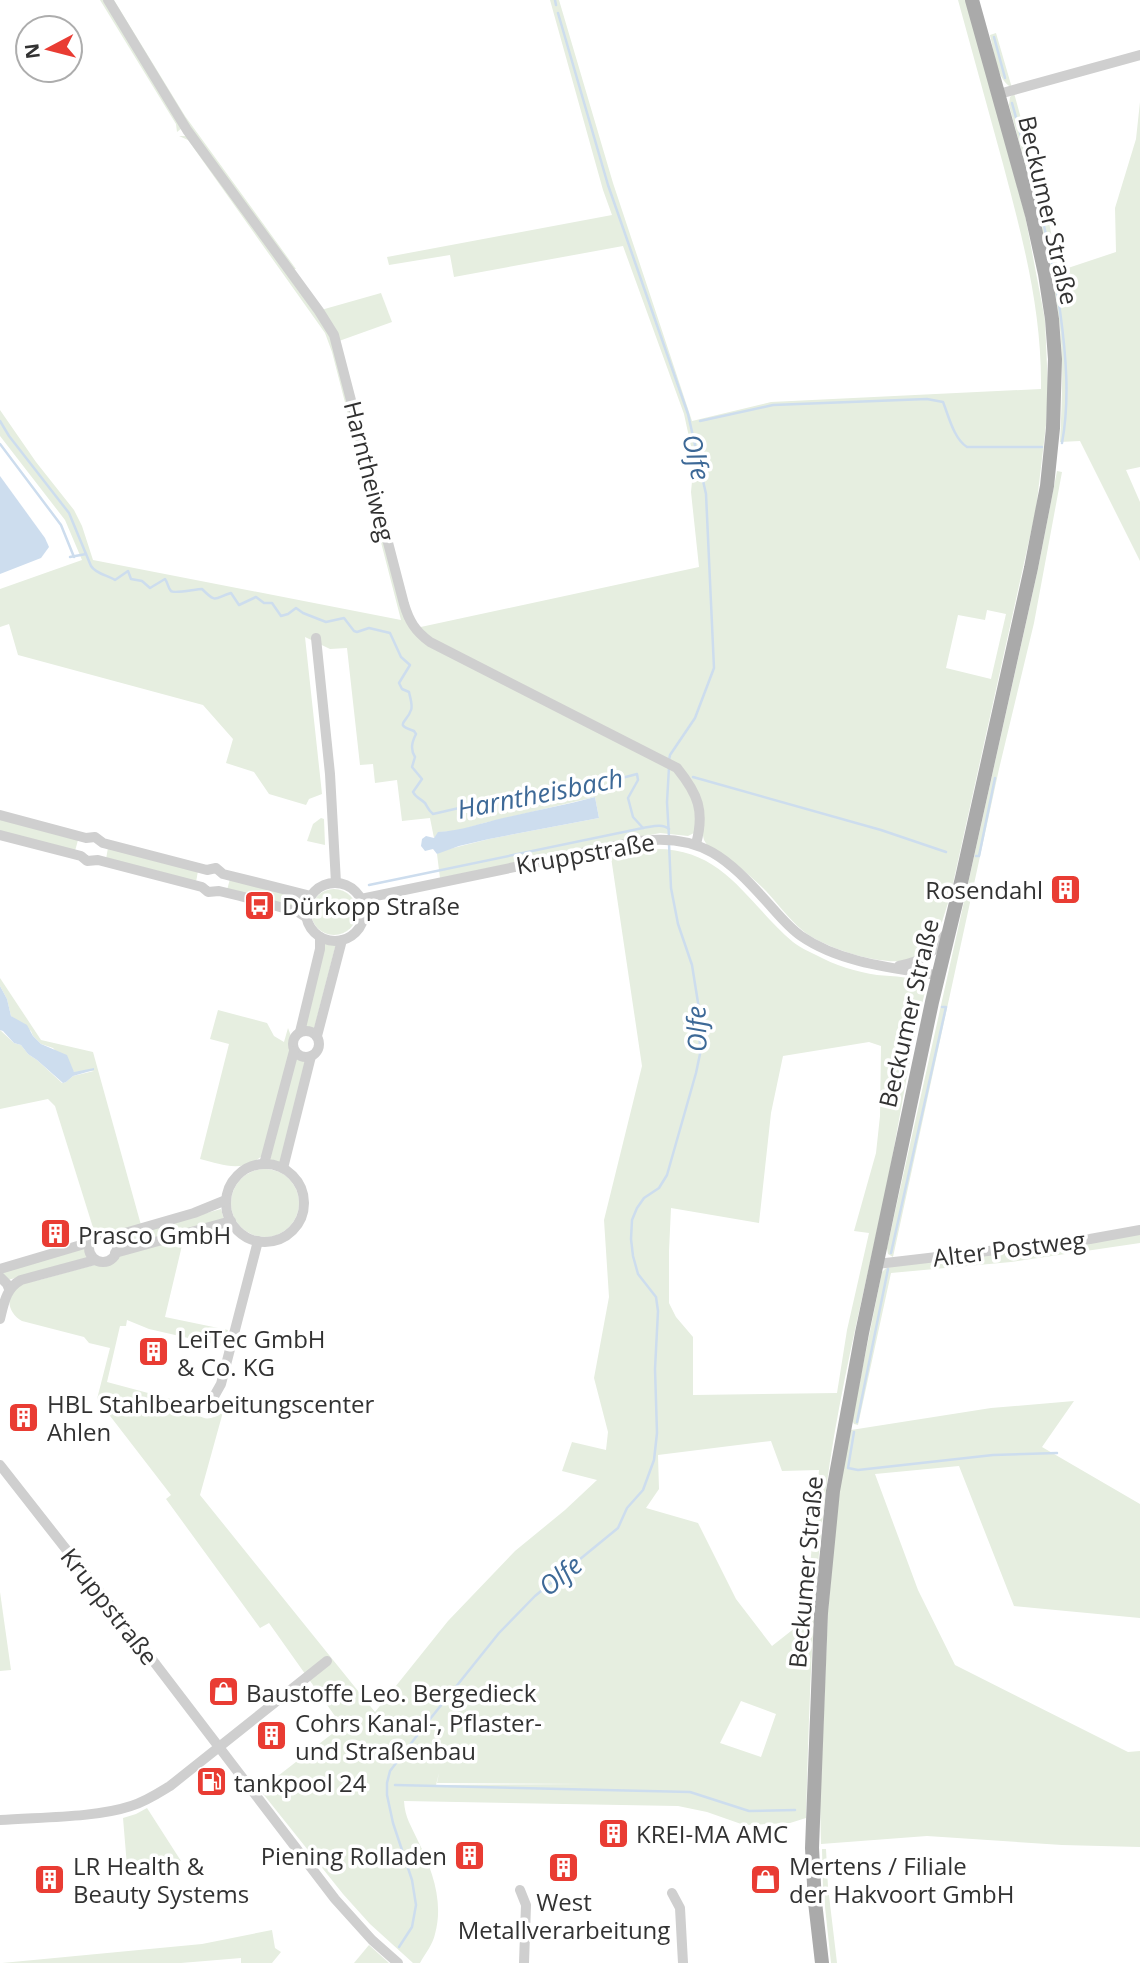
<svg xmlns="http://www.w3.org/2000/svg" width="1140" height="1963" viewBox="0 0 1140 1963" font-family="'Open Sans',sans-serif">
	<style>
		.green { fill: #e6eee0; fill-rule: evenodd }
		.water { fill: #cdddee }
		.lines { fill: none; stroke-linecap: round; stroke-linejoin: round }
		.stream { stroke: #cdddee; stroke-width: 2.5 }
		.minor { stroke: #cfcfcf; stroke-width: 10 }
		.primary { stroke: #aaa; stroke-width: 14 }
		.labels { text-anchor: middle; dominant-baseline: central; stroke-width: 7; stroke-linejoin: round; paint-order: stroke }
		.street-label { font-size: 24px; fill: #323232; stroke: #fff }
		.poi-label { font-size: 24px; fill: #323232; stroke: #fff; text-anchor: start }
		.water-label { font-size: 26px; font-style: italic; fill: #3d6997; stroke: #fff }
	</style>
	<rect width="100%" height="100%" fill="#fff"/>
	<g class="green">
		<path d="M100,0H105L182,128L177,132L176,124Z"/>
		<path d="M111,0H114L185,116L296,269H292L190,130Z"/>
		<path d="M550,0H559L613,183L692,421L771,402L1041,389C1042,310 1023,240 1003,164C988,109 973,55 958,0H966L1025,215L1045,320L1048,389L1046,425L1036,509L950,897C943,916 939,942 923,955C898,973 824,949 802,930C789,919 778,904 766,891C748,873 729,858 707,845L704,840L698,814L696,832L688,836L660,833L440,878L437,854L441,851L489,839L599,818L595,797L484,823L457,831L439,832L434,838L430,818L402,821L397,780L375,783L373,764L360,765L347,648L330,649L305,637L322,794L309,799L306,805L269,794L254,772L226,763L233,739L203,705L18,655L9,624L0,627V589L82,560L65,520L0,436V410L36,462L74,510L82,526L93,560L401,620L332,352L325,333L188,140L179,136H187L332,336L375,497L416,628L699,567L691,492L694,460L684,414L623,246L454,277L450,255L389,265L387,257L612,215L603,190ZM987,610L1006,614L991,679L946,668L958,615L985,620Z"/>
		<path d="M996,33L1012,88C996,79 994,51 990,35Z"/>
		<path d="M1014,93L1047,213L1059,271L1116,252L1115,208L1136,139L1140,102V467L1126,470L1140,502V561L1080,441L1060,442C1062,401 1064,360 1059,319C1049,246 1028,175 1009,105L1010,97Z"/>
		<path d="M381,293L392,322L339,341L321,310Z"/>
		<path d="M1057,471L1062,472L1034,623L999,769L893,1257L888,1254L887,1248L1038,569Z"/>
		<path d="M321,818L324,819L325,845L307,841L313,824Z"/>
		<path d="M0,819L78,840L75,851L0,832Z"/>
		<path d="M108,848L198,871L196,882L106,859Z"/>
		<path d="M655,849C724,848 747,903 793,942C799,947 808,951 816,955C834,965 857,972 877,975C893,977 917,974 925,992C908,1059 899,1127 885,1194C864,1293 839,1390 826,1490C812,1598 809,1709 806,1818L790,1823L744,1825L707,1812L678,1806L404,1801C405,1818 411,1825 418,1841C432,1869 444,1902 435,1934C433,1944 425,1954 420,1963H413L370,1924L343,1894L260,1790L342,1726L269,1623L260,1628L166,1499L171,1495L97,1399L110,1348L89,1343L84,1337L22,1321C7,1313 4,1294 21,1285C27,1282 36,1281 43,1279C61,1274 79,1269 98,1264C106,1265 110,1263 115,1257L184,1237L165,1317L228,1330L223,1346L149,1329L127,1320L126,1326H120L107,1382L193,1405C199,1422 210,1421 223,1412L200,1495L375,1712L448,1621L515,1551L565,1510L597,1480L562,1471L572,1442L606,1450L608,1432L594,1378L609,1297L604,1220L642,1066L611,857ZM869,1042L881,1046L880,1116L876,1153L854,1231L869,1233L847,1330L837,1393L693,1395V1337L676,1317L669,1303V1251L671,1208L759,1223L771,1113L783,1056ZM771,1441L782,1471L819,1470L805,1620L772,1646L736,1599L698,1523L646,1508L659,1489L658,1455ZM741,1701L776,1714L761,1757L720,1743ZM439,1773L437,1783L588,1784L436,1785Z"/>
		<path d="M230,879L305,898L303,910L227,890Z"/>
		<circle cx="334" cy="912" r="23"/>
		<path d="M325,943L336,944L314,1029L304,1026Z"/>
		<path d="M0,978L41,1040L93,1052L141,1225L110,1235L100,1232L95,1234L55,1106L48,1099L0,1109V1030L14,1043L21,1045L28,1054L37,1060L62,1083L66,1082L73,1076L94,1071L74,1072L53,1048L41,1044L33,1036L31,1031L11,1016L7,999L0,986Z"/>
		<path d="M218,1010L267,1023L274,1036L284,1042L288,1028L291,1036L289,1041L291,1052L262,1156C241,1173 224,1165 200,1159L229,1044L210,1039Z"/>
		<path d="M295,1058L306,1060L280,1164L269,1161Z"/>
		<circle cx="265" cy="1203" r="34"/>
		<path d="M221,1209L224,1220L119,1249L116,1238Z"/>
		<path d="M1140,1232V1243L1011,1262L891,1273L858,1425L854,1424L852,1420L882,1272L887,1267Z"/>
		<path d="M84,1247L87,1258L8,1280L1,1272Z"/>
		<path d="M1074,1401L1042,1447L1140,1504V1618L1014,1606L959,1466L875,1474L918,1590L955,1665L1128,1752L1140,1751V1847L1062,1845L927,1836L821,1844L820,1802L828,1612L838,1492L851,1430L991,1408Z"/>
		<path d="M0,1592L11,1670L0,1671Z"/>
		<path d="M147,1808L181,1861L127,1866L123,1818L136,1814Z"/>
		<path d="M822,1849H826L828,1887L837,1963H831L823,1888Z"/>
		<path d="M272,1930L275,1948L281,1952L272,1963H241V1958L181,1963H2L202,1944Z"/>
		<path d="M369,1945L389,1963H354Z"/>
	</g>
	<g class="water">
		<path d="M0,476L45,538L49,547L41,558L0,574Z"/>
		<path d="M595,797L599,818L489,839L459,846L437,854L433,849L425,851L421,846L422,839L426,836L434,838L438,832C461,831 481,823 503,818C534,811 565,805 595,797Z"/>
		<path d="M0,986L7,999L11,1016L27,1025L33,1036L41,1044L67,1055L74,1072L94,1068V1070L73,1076L66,1082L63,1083L37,1060L28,1054L21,1045L14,1043L3,1031L0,1030Z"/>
	</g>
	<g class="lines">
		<g class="stream">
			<path d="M555,0L556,5"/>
			<path d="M558,13L608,185L688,414L706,494L714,668L695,718L670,755L669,760"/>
			<path d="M994,37L1005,78"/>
			<path d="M1012,103C1031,172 1050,240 1060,311C1066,354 1070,400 1062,443"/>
			<path d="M0,421L9,436L69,513L91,566C96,574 107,575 115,580L128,571L131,579L142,581L150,588L165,579C168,583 168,588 171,591C174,594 196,589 202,589C217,604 214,598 231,593L239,605L256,597L264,603H272L281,616L288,614L296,608L303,613L326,622L344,618L354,631L357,632L369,628L390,633L401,657L410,665L399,683L402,689L409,692C410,697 413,706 411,710C407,723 393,724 414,731L416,734C412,742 410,749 415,757L412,767L422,779L413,792C416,798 421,799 425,803C428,808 428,810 433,814L459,808H476L487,802L505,801L511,797L532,795L544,796L557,789L582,785L601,777L618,779L637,774L638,780L628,798L633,817L643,828C651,827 662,823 669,829"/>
			<path d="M700,421L773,405L927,399L943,402C949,417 954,439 967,447H1042"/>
			<path d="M0,444L61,525L74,557"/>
			<path d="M70,557L86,554"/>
			<path d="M669,767L667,802L669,837"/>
			<path d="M693,777L881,830L946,852"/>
			<path d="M976,856H979L995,778"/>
			<path d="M369,885L643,828"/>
			<path d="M891,1253L946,1007H942"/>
			<path d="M857,1422L888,1269"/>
			<path d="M854,1432L848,1468L858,1470L993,1455L1057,1453"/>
			<path d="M395,1785L690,1792L749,1811L795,1810"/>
			<path d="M399,1947L412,1927L416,1905L412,1880L393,1823L387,1795V1783L390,1771L422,1729L499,1633L535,1596L618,1528L627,1508L643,1490L654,1460L657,1433L655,1369L658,1311L656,1297L638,1274L633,1256L631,1239L632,1220L637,1208L644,1198L659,1188L667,1175L696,1073L700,1054L699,1009L692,965L678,924L671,888L669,844"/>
		</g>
		<g class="minor">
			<path d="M108,0L187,130L319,311L334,335L404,604C409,621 415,631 430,642L677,768C698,794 705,811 696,844"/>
			<path d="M999,94L1140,55"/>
			<path d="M316,638L330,774L336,883"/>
			<path d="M0,815L86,838L95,837L103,843L207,870L216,868L223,874L311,896"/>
			<path d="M0,835L81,856L87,861L98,860L202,887L208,892L219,891L240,896L298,912L306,917"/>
			<circle cx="335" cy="912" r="29"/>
			<path d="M361,899L640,841C702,833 728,859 767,902C777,913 788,927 801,936C840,963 893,968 938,975"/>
			<path d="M899,966C921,961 933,955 945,935"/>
			<circle cx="306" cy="1044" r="13"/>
			<path d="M300,1032L320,949V937"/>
			<path d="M317,1036L342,940"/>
			<path d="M264,1164L294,1051"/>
			<circle cx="265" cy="1203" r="39"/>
			<path d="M283,1168L311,1056"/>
			<circle cx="103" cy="1248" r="14"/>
			<path d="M111,1237L194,1213L226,1200"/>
			<path d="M115,1253L231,1221"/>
			<path d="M877,1264L1090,1239L1140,1230"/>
			<path d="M0,1269L91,1242"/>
			<path d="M0,1277L7,1284L9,1289"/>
			<path d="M0,1319C4,1303 6,1288 21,1280L95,1260"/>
			<path d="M212,1400L221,1384L258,1241"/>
			<path d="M0,1465L138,1641L335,1899L372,1940L398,1963"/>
			<path d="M0,1820C39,1817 95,1818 131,1806C145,1802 157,1794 170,1786L327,1661"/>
			<path d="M520,1890L526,1905L524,1963"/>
			<path d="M672,1893L680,1908L683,1963"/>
		</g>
		<path class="primary" d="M822,1963L815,1902L812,1848L821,1613L833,1491L862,1333L932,1002L962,878L1031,568L1047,486L1053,428L1055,359L1052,319L1045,274L1032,215L972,0"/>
	</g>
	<defs>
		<symbol id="building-square" viewBox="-11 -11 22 22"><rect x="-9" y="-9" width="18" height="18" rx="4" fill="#e93c33" stroke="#fff"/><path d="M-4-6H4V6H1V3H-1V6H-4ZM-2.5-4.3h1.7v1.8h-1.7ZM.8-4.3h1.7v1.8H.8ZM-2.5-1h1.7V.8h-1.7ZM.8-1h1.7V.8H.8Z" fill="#fff"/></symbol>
		<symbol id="bus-square" viewBox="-11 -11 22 22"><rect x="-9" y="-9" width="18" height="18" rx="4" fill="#e93c33" stroke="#fff"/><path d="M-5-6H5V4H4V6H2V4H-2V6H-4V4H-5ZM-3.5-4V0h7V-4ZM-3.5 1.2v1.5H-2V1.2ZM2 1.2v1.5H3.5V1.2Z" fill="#fff"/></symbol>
		<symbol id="shop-square" viewBox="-11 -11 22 22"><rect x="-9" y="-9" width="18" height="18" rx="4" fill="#e93c33" stroke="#fff"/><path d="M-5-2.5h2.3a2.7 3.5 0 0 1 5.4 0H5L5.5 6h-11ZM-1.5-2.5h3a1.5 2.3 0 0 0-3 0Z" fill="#fff"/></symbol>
		<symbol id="fuel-square" viewBox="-11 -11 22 22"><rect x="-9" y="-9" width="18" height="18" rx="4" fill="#e93c33" stroke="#fff"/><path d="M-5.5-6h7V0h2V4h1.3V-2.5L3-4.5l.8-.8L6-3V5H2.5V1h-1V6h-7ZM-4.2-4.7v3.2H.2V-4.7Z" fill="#fff"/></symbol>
	</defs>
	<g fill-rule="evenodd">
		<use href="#building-square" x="1048" y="872" width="35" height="35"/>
		<use href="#bus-square" x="242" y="888" width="35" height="35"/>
		<use href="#building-square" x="38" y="1216" width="35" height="35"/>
		<use href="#building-square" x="136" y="1334" width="35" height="35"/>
		<use href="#building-square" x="6" y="1400" width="35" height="35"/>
		<use href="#shop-square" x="206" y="1674" width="35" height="35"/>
		<use href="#building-square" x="254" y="1718" width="35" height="35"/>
		<use href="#fuel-square" x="194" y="1764" width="35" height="35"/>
		<use href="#building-square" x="596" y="1816" width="35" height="35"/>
		<use href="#building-square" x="452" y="1838" width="35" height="35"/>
		<use href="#building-square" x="546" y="1850" width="35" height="35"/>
		<use href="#building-square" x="32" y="1862" width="35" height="35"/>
		<use href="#shop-square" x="748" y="1862" width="35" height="35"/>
	</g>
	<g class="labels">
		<g class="street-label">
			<text transform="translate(1049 210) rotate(77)">Beckumer Straße</text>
			<text transform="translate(370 471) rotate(76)">Harntheiweg</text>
			<text transform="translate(585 853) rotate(-10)">Kruppstraße</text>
			<text transform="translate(908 1013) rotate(-77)">Beckumer Straße</text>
			<text transform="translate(1009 1248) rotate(-7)">Alter Postweg</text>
			<text transform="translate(805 1572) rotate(-85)">Beckumer Straße</text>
			<text transform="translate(110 1606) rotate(52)">Kruppstraße</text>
		</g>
		<g class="poi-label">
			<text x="1043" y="889" text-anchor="end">Rosendahl</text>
			<text x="282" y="905">Dürkopp Straße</text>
			<text x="78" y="1234">Prasco GmbH</text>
			<text x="177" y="1338">LeiTec GmbH<tspan x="177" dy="28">&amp; Co. KG</tspan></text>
			<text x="47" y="1403">HBL Stahlbearbeitungscenter<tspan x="47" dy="28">Ahlen</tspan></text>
			<text x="246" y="1692">Baustoffe Leo. Bergedieck</text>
			<text x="295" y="1722">Cohrs Kanal-, Pflaster-<tspan x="295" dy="28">und Straßenbau</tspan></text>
			<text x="234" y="1782">tankpool 24</text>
			<text x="636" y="1833">KREI-MA AMC</text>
			<text x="447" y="1855" text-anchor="end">Piening Rolladen</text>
			<text x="73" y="1865">LR Health &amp;<tspan x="73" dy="28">Beauty Systems</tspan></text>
			<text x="789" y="1865">Mertens / Filiale<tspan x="789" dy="28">der Hakvoort GmbH</tspan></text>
			<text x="564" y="1901" text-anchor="middle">West<tspan x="564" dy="28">Metallverarbeitung</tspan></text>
		</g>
		<g class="water-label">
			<text transform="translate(697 457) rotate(77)">Olfe</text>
			<text transform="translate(540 793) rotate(-11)">Harntheisbach</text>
			<text transform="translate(696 1029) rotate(-92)">Olfe</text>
			<text transform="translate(560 1575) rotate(-39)">Olfe</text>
		</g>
	</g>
	<g transform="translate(49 49) rotate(263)"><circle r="33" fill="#ffffff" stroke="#adadad" stroke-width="2"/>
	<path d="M0-5L12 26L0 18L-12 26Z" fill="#e93c33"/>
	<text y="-10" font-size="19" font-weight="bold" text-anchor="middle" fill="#323232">N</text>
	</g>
</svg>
